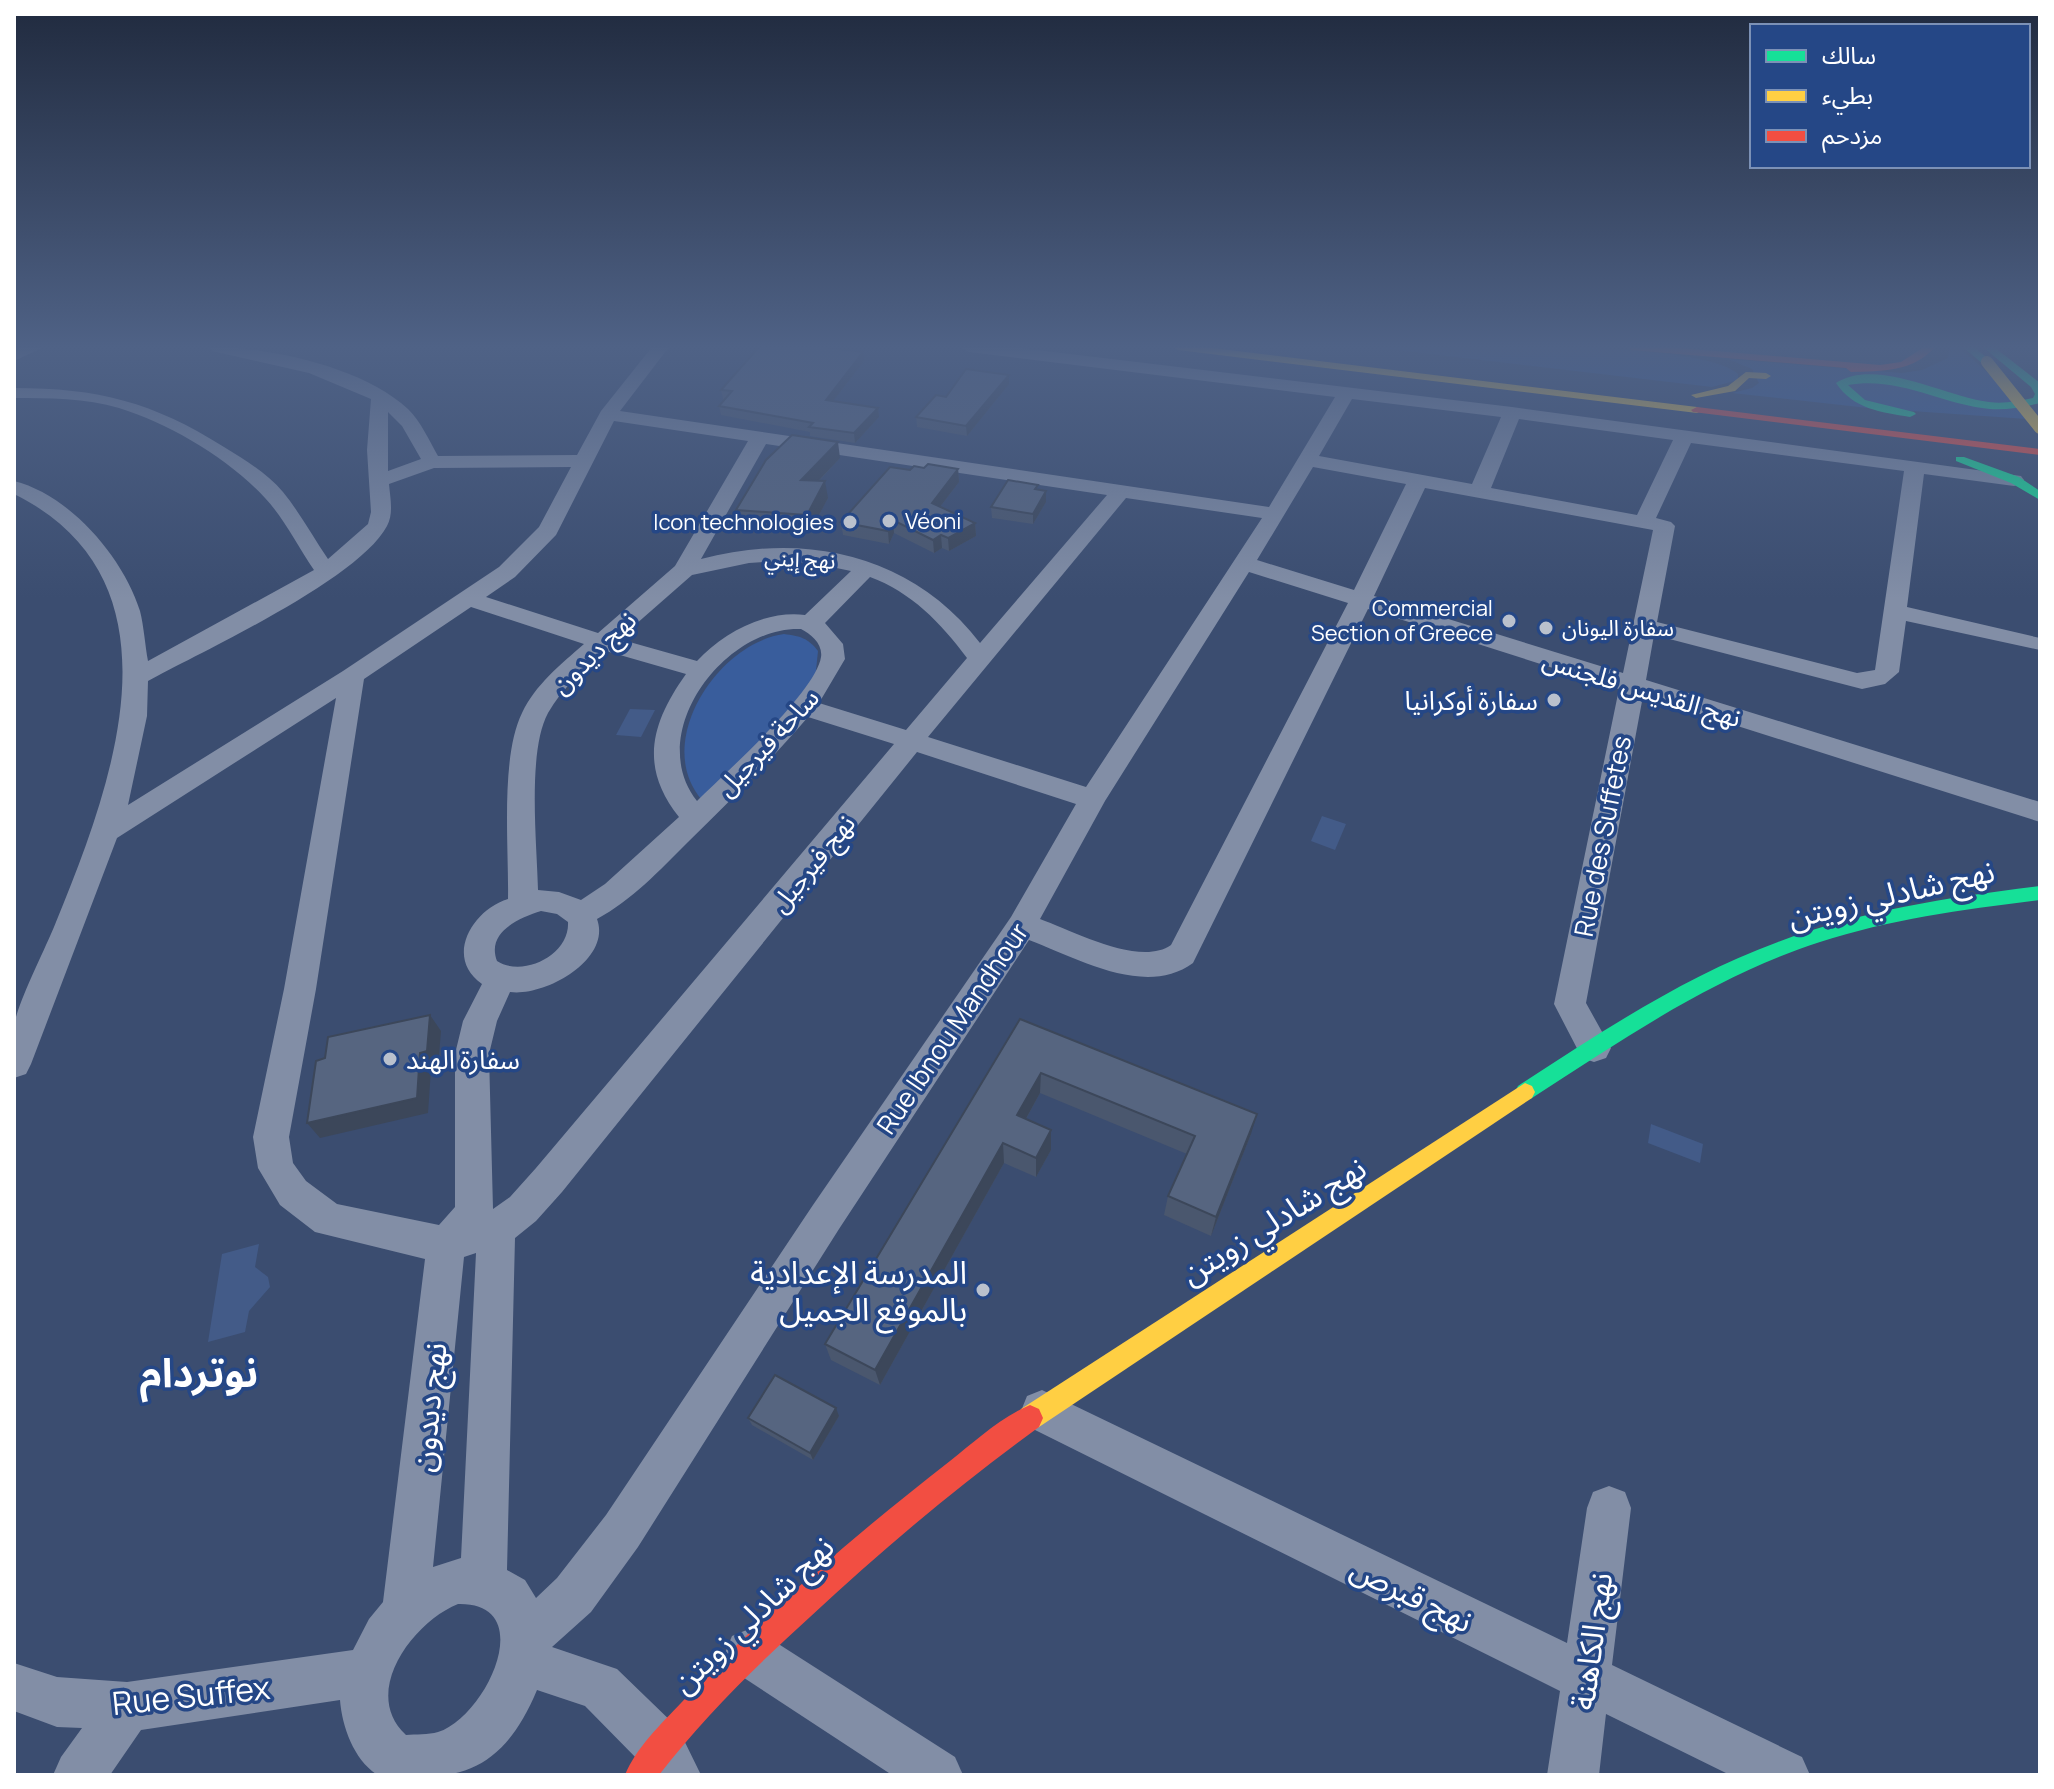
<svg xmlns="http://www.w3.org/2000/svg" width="2054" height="1789" viewBox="0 0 2054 1789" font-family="Manrope,'Noto Sans Arabic',sans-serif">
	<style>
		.green { fill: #395d9c }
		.water { fill: #435b88 }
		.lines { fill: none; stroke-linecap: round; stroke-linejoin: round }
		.street { fill: #828ea6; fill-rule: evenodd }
		.fast { fill: #16e098; fill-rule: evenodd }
		.slow { fill: #ffcf43; fill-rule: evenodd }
		.jam { fill: #f24e42; fill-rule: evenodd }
		.slow-bridge { stroke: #ffcf43; stroke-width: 12 }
		.wall { fill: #4a576e }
		.shaded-wall { fill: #3c475a }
		.building { fill: #566580; stroke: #3c475a; stroke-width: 2 }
		.poi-dot { fill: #bac1cd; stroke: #254786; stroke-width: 3 }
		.labels { text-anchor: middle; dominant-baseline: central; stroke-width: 7; stroke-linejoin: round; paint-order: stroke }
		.far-poi-label { font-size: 22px; fill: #fff; stroke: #254786; text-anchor: start }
		.far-street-label { font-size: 22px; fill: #fff; stroke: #254786 }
		.street-label { font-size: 26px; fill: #fff; stroke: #254786 }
		.poi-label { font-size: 26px; fill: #fff; stroke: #254786; text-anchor: end }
		.near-street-label { font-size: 32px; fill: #fff; stroke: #254786 }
		.near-poi-label { font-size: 32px; fill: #fff; stroke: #254786; text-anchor: end }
		.near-district-label { font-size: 40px; font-weight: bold; fill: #fff; stroke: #254786 }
	</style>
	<rect width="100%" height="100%" fill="#3b4d70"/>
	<g class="green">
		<path d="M1371,347C1434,347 1699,338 1738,374V380L1712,387Z"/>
		<path d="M1950,347H1959L2040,420L1868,408L1732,393L1752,388L1759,383L1752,369L1728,359L1902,373L1922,370L1948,358Z"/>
		<path d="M784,634C800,636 808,638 818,651L815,680L795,708L701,799C653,741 718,643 784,634Z"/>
	</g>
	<g class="water">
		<path d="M630,709L655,710L641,737L616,735Z"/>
		<path d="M1322,816L1346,824L1335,850L1311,841Z"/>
		<path d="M1651,1124L1703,1144L1700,1163L1648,1143Z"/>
		<path d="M259,1244L255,1267L268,1277L270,1287L249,1311L245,1332L208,1342L222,1254Z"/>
	</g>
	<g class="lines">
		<g class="street">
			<path d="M21,347H44L14,361V350Z"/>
			<path d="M210,347C270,347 363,367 408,409C421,422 429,440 438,456L577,455L601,411L652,347H669L620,411L1269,507L1335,397L969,352L961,347H1012L1512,407L2021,476L2024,480L2021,484L2014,486L1924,474L1907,607L2040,638V650L1906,621L1899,672L1885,684L1862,689L1654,635L1646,680L2040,802V822L1643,696L1586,1003L1611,1048L1606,1058L1594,1062L1582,1058L1554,1004L1619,689L1368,609L1193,963C1145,998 1077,958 1029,940L839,1229L638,1547L591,1612L552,1647L617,1669L678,1728L701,1775H648L642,1764L585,1706L537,1690C503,1771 459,1785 376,1774C354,1759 342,1727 340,1700L141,1730L110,1775H53L61,1757L82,1728L57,1727L14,1711V1663L57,1677L127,1682L353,1650L369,1619L383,1602L425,1259L315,1232L280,1205L258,1168L253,1137L284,989L336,698L117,838L31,1064L26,1074L14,1078C14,1061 11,1040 14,1024C22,993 44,952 56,922C112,785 190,581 14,494V481C70,495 123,557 140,611C144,627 145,645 148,661L314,570C298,547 284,518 265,498C228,458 170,424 119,408C86,398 48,398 14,398V388C98,388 153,402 224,447C245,460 267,473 283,492C300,513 313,537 328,559L368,524L371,512L367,450L371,399L309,373L212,351ZM1352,399L1501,417L1472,484L1319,456ZM388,412L402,426L421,459L388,471ZM1519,419L1673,440L1637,515L1491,488ZM614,421L748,441L675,566L598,633L486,597L515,577L556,535ZM1691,443L1904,471L1875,670L1857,673L1657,622L1675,526L1671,522L1656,518ZM766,444L1107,495L980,643C913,555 806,531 701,559ZM571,467L539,527L499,567L343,671L128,805L147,716L148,681C205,650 359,579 387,526C394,513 390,497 389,484L434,468ZM1313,467L1406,484L1354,590L1257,560ZM1425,488L1653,530L1623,673L1374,596ZM1126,498L1262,518L1086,787L928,737ZM783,561L817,564L851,571L805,615C765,610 723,633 697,661L619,639L692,575L749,563ZM1249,572L1348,603L1171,945C1140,967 1073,931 1040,919L1105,801ZM870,577C911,592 941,623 967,658L906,730L819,703L845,659L843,644L825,623ZM471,607L584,644C561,664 535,685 522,713C500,758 509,848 508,899C472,910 444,958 482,984L463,1021L455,1054V1207L439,1225L337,1204L306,1181L293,1163L289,1137L316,989L364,679ZM801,629C811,634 823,644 821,657C816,692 724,774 697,801C644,734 724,626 801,629ZM606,651L686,674C651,723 639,767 679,817L605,884L581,900L559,892L538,890C537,844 527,752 548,713C562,688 584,669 606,651ZM808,717L894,744L536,1168L510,1197L493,1209L489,1054L497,1021L510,992C544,997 612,960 597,919C632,900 659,871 687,843C729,802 770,761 808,717ZM917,752L1076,804L1011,917L813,1205L606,1515L557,1578L536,1598L525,1580L507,1570L515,1238L536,1221L562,1192ZM541,911L557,914L568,922C570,955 523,978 497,961C486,932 519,918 541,911ZM476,1253L461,1558L433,1567L464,1257ZM458,1604C540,1602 486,1717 438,1732C428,1735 416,1734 406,1735C360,1693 413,1622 458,1604Z"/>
			<path d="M1042,1390L1567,1643L1587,1508L1593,1492L1609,1486L1625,1492L1631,1508L1612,1665L1802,1757L1810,1775H1730L1606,1714L1599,1775H1547L1560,1691L1027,1426L1021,1411L1027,1396Z"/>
			<path d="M749,1629L766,1636L955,1757L963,1775H892L732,1670L725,1653L732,1636Z"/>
		</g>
		<g class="fast">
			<path d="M1963,347H1974L1992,362L1983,364Z"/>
			<path d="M1983,347H1994L2040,383V403C2023,407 2008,410 1990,409C1940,404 1899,376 1848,385L1865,400L1914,412L1916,414L1910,417C1881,412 1853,409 1836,383C1877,357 1945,397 1989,402C2004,404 2018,401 2033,398L2035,394L2031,387Z"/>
			<path d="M1956,457H1964L2019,477L2040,491V500L2011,483L1956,461Z"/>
			<path d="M2040,886V900C1966,909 1891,919 1820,942C1715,976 1623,1039 1532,1098L1525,1101L1518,1098L1515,1092L1518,1086C1601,1032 1685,976 1778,942C1863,910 1951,897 2040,886Z"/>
		</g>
		<g class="slow">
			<path d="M1173,347H1204L1697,407L1703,410L1697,413L1178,350Z"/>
			<path d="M1746,372L1766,373L1771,376L1766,379L1749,378L1735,391L1696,398L1691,395L1728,386Z"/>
			<path d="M1525,1083L1532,1086L1535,1092L1532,1098L1039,1427L1030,1431L1021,1427L1017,1418L1021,1409Z"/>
		</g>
		<g class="jam">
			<path d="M1626,347H1668L1880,365L1901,362L1924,347H1935C1913,372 1882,371 1851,372L1846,368L1631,350Z"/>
			<path d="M1697,407L2040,449V455L1693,412L1691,410Z"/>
			<path d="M1030,1405L1039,1409L1043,1418L1039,1427C959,1485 883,1549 810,1617C756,1666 704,1717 659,1775H625C636,1748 661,1724 681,1703C762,1614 855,1535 950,1461C974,1442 1001,1417 1030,1405Z"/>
		</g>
		<path class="slow-bridge" d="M1987,362L2040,428"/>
	</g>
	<g class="wall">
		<path d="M864,361L833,401L878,408L879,417L855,443L810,436V432L721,415L719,406L725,399H723L721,390Z"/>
		<path d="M1009,375V384L967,436L917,427L916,417Z"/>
		<path d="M840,458L819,481L828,498L810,532L739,527L736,510Z"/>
		<path d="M924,468L958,469L959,482L940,507L975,523L976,536L949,551L942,548L934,553L894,533L889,544L843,535L841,522L910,470Z"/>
		<path d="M1038,490L1046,502L1033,524L992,518L991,507Z"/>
		<path d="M1020,1019L1251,1134L1211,1236L1164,1215L1168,1196L1187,1154L1040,1093L1026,1119L1051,1130V1150L1036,1177L1004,1163L880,1385L831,1360L825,1344Z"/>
		<path d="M839,1416L813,1460L752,1425L748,1418Z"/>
	</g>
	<g class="shaded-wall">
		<path d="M863,352L864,361L827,409L826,400Z"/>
		<path d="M1009,375V384L967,436L966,426Z"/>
		<path d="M878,408L879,417L855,443L854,433Z"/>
		<path d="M838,442L840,458L804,496L801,480Z"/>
		<path d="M958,469L959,482L933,516L932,503Z"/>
		<path d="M825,481L828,498L810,532L807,515Z"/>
		<path d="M1046,491V502L1033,524V514Z"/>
		<path d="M893,520L894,533L889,544L888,531Z"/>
		<path d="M975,523L976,536L949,551L948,538Z"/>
		<path d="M941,535L942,548L934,553L933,540Z"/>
		<path d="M430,1015L441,1031L438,1067L431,1069L428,1113L320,1138L307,1123L420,1053Z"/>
		<path d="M1041,1073L1040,1093L1017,1135V1115Z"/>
		<path d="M1257,1114L1251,1134L1211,1236L1216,1217Z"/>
		<path d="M1051,1130V1150L1036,1177V1158Z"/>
		<path d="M1003,1143L1004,1163L880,1385L875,1370Z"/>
		<path d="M836,1408L839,1416L813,1460L810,1453Z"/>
	</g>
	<g class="building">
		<path d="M759,347H822L863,352L826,400L878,408L854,433L809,427L813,423L719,406L732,391L721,390Z"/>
		<path d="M966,369L1009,375L966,426L916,417L936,395L946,397Z"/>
		<path d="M792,435L838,442L801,480L825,481L807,515L736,510L766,460Z"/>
		<path d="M928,464L958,469L932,503L975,523L948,538L941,535L933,540L893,520L888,531L841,522L890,467L910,470L914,466L924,468Z"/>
		<path d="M1008,480L1038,485L1035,489L1046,491L1033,514L991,507Z"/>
		<path d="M430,1015L427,1051L420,1053L417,1098L307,1123L316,1061L325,1058L328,1037Z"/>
		<path d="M1020,1019L1257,1114L1216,1217L1168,1196L1195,1136L1041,1073L1017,1115L1051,1130L1036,1158L1003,1143L875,1370L825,1344Z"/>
		<path d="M775,1375L836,1408L810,1453L748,1418Z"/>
	</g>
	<linearGradient id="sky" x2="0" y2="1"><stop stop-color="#202a3e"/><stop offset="0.58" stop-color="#4f6286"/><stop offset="1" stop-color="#4f6286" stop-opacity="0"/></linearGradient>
	<rect width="2054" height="598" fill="url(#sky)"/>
	<g class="poi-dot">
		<circle cx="889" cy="521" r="8"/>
		<circle cx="850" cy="522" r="8"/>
		<circle cx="1509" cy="621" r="8"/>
		<circle cx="1546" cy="628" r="8"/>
		<circle cx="1554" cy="700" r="8"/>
		<circle cx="390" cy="1059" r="8"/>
		<circle cx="983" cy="1290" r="8"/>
	</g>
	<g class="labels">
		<g class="far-poi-label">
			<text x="905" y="521">Véoni</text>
			<text x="834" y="522" text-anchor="end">Icon technologies</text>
			<text x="1493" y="608" text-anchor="end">Commercial<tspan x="1493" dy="25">Section of Greece</tspan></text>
			<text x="1562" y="628">سفارة اليونان</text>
		</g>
		<g class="far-street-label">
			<text transform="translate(800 559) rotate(3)">نهج إيني</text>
		</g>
		<g class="street-label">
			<text transform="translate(593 652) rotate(-44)">نهج ديدون</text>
			<text transform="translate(1642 688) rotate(17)">نهج القديس فلجنس</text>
			<text transform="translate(767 742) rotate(-47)">ساحة فيرجيل</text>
			<text transform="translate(1602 836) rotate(-79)">Rue des Suffetes</text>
			<text transform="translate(812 863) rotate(-51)">نهج فيرجيل</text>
			<text transform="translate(952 1028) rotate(-56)">Rue Ibnou Mandhour</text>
		</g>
		<g class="poi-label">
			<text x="1538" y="700">سفارة أوكرانيا</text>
			<text x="406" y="1059" text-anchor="start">سفارة الهند</text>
		</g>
		<g class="near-street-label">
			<text transform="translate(1891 893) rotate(-13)">نهج شادلي زويتن</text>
			<text transform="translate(1273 1220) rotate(-32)">نهج شادلي زويتن</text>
			<text transform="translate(428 1407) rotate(-84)">نهج ديدون</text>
			<text transform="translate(1412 1594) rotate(26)">نهج قبرص</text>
			<text transform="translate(752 1614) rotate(-44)">نهج شادلي زويتن</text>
			<text transform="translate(1591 1641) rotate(-82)">نهج الكاهنة</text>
			<text transform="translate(191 1695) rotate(-6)">Rue Suffex</text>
		</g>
		<g class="near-poi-label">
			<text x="967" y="1272">المدرسة الإعدادية<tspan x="967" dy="37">بالموقع الجميل</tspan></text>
		</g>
		<g class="near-district-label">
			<text x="199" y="1371">نوتردام</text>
		</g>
	</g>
	<rect width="2054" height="1789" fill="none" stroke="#ffffff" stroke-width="32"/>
	<rect x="1750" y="24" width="280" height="144" fill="#254786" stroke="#7c91b6" stroke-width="2"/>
	<rect x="1766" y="50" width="40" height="12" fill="#16e098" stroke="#7c91b6" stroke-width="2"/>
	<text x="1822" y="64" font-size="24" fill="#ffffff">سالك</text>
	<rect x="1766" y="90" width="40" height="12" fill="#ffcf43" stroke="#7c91b6" stroke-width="2"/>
	<text x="1822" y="104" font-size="24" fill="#ffffff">بطيء</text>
	<rect x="1766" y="130" width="40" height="12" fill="#f24e42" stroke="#7c91b6" stroke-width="2"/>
	<text x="1822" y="144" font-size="24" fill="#ffffff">مزدحم</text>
</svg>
